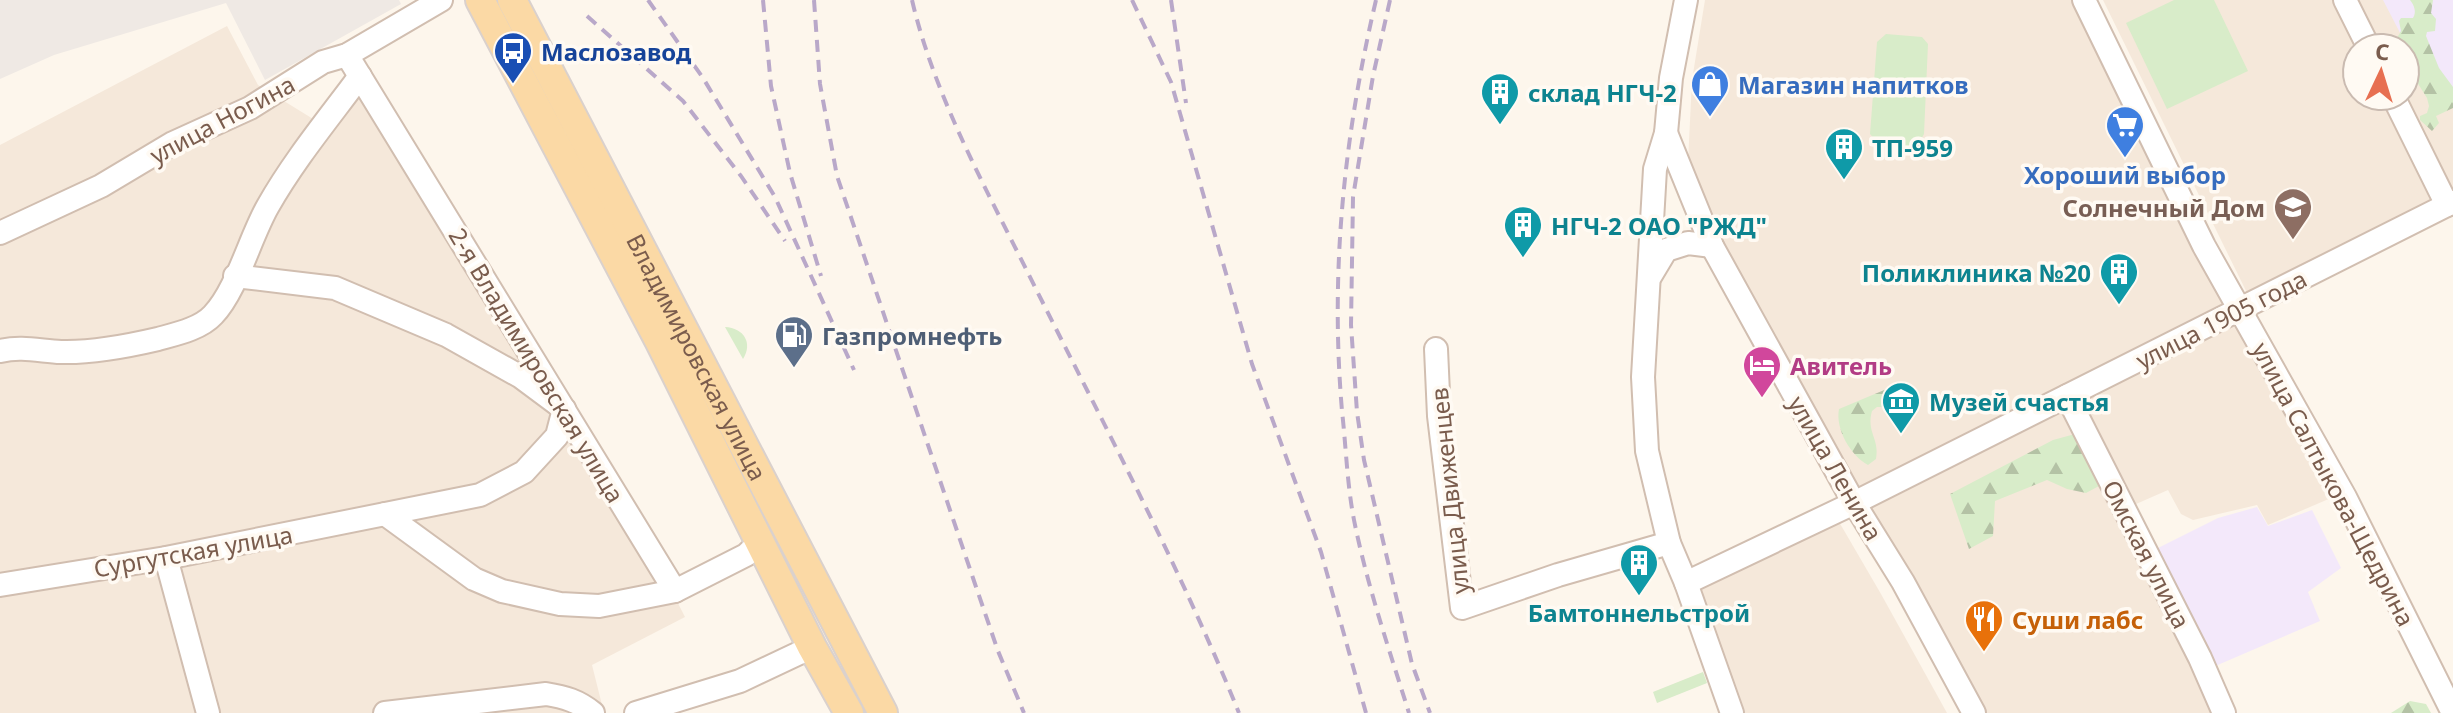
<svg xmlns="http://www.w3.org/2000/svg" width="2453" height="713" viewBox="0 0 2453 713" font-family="'Noto Sans',sans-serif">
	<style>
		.residential { fill: #f5e8da; fill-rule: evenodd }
		.industrial { fill: #efe9e4 }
		.education { fill: #f3e8fa }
		.green { fill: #d8ecc9 }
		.forest { fill: url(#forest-firs) }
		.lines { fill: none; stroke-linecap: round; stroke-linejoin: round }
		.minor-casing { stroke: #d1beb0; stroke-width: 26 }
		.major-casing { stroke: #dad1cd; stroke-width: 32 }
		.minor { stroke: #fff; stroke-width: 22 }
		.major { stroke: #fbd9a5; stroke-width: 28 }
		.rail { stroke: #b9a8c9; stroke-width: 4; stroke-dasharray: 12 8; stroke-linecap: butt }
		.labels { text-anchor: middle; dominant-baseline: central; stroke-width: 7; stroke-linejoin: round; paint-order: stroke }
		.transit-label { font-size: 24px; font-weight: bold; fill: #164399; stroke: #fffaf3; text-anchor: start }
		.shop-label { font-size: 24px; font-weight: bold; fill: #366cbe; stroke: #fffaf3; text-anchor: start }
		.culture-label { font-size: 24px; font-weight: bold; fill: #0d838f; stroke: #fffaf3; text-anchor: start }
		.street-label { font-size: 24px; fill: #7a5c4d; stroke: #fffaf3 }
		.education-label { font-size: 24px; font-weight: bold; fill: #785e54; stroke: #fffaf3; text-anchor: end }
		.service-label { font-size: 24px; font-weight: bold; fill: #4e5e75; stroke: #fffaf3; text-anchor: start }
		.hotel-label { font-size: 24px; font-weight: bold; fill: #b23c85; stroke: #fffaf3; text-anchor: start }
		.food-label { font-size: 24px; font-weight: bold; fill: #c56008; stroke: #fffaf3; text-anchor: start }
	</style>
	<defs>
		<pattern id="forest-firs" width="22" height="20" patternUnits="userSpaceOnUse" patternTransform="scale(2)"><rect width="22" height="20" fill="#d8ecc9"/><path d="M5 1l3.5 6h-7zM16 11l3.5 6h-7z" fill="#b4c2a5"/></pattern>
	</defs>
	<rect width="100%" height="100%" fill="#fdf6ec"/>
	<g class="residential">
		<path d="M1705,0H2082L2228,313L1854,501L1715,244L1688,162L1692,80Z"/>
		<path d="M2103,0H2453V197L2250,299ZM2357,48H2405V96H2357Z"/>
		<path d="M227,26L258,85L318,122L367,90L664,576L685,617L592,665L604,713H0V145Z"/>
		<path d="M2233,319L2331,498L2268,525L2257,505L2193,520L2181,514L2168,490L2127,508L2072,398Z"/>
		<path d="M2065,400L2217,713H1977L1857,505Z"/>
		<path d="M1835,515L1881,594L1947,713H1738L1690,584Z"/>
	</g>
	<path class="industrial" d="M0,0H399L401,4L265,80L226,3L54,55L0,79Z"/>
	<g class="education">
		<path d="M2383,0H2453V101L2439,108Z"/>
		<path d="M2257,507L2268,526L2312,510L2341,568L2308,592L2320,621L2213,667L2154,550L2218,518Z"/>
	</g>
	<g class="green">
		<path d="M2174,0H2214L2248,71L2167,109L2126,23Z"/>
		<path d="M1886,34L1922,37L1928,44L1924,134C1916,152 1898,147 1881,146L1870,134L1877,42Z"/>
		<path d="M725,327C744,328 753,343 743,359Z"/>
		<path d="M1703,672L1707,683L1657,703L1653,692Z"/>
	</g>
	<g class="forest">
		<path d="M2410,0H2433L2431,13L2436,19L2435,31L2427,32L2426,36L2439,68L2453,87V108L2436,116L2439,123L2432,131L2420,120V116L2427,113L2429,106L2427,98L2415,79L2405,45L2397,38L2401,31L2399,21L2401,18H2413C2417,12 2414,5 2410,0Z"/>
		<path d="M1889,388L1899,396L1897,407H1877L1872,411C1866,432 1880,439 1876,459L1868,465C1851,456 1835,429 1839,409Z"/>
		<path d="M2075,434L2099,486L2086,493L2067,489L2047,480L1995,501L1993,536L1969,549L1950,494L2053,440Z"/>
		<path d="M2410,701L2426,704L2431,713H2391Z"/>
	</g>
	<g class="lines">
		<defs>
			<g id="minor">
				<path d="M1686,0L1671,78L1666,133L1655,169L1643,377L1647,451L1669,543L1686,583L1732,713"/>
				<path d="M2084,0L2204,246L2345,497L2453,713"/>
				<path d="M2345,0L2369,48"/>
				<path d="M347,55L675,591L746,555L761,541"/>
				<path d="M2393,96L2447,205"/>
				<path d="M1666,133L1712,246L1854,503L1903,582L1974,713"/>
				<path d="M0,233L101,186L173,143L250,108L323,62L347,55L441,0"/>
				<path d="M1651,275L1666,250L1688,243L1712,246"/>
				<path d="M1436,349L1439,416L1462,608L1558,575L1669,543"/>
				<path d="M0,351C21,346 40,351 61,352C92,353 128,346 158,339C176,334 200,329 213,315C237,290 250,237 268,206C294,160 329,118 360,76"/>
				<path d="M2067,396L2200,658L2224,713"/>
				<path d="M385,514L474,579L502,591L560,604L599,606L675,591"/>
				<path d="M166,558L208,713"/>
				<path d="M1686,583L1854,503L2453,202"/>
				<path d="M0,585L166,558L480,495L524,472L557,436L564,409L521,377L446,335L335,288L235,276"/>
				<path d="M385,713L546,694C565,697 578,701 593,713"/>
				<path d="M636,713L740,681L812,647"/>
			</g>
			<g id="major">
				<path d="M480,0L660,342L812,647L849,713"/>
				<path id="s1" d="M512,0L883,713"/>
			</g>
		</defs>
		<use href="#minor" class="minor-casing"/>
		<use href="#major" class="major-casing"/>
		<use href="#minor" class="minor"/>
		<use href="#major" class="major"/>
		<g class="rail">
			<path d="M648,0L703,78L775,197L854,370"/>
			<path d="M763,0L771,86L790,173L821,276"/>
			<path d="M814,0L820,84L837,176L974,581L998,651L1024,713"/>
			<path d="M912,0C934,94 983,183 1026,269C1099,416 1177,560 1239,713"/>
			<path d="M1132,0L1171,82L1252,364L1321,552L1366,713"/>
			<path d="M1171,0L1186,103"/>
			<path d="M1376,0C1344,136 1330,271 1342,411C1346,446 1347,484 1354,520C1367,585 1389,649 1409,713"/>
			<path d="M1390,0L1373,76L1353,197L1351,325L1357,412L1364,460L1412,664L1430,713"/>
			<path d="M587,16L683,101L741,176L785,241"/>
		</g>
	</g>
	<defs>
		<symbol id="bus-pin" viewBox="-11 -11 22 30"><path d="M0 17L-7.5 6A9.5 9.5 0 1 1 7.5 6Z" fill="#1a4fb4" stroke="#fffaf3"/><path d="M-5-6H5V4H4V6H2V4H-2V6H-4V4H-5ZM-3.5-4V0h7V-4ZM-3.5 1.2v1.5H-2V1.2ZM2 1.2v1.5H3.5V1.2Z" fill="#fff"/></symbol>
		<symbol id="shop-pin" viewBox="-11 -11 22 30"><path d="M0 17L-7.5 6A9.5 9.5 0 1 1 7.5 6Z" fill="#3f7fe0" stroke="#fffaf3"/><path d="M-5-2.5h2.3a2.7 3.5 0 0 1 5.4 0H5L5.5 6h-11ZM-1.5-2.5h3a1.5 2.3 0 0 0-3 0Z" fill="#fff"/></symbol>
		<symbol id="building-pin" viewBox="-11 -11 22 30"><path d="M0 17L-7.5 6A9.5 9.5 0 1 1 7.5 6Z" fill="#0f9aa8" stroke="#fffaf3"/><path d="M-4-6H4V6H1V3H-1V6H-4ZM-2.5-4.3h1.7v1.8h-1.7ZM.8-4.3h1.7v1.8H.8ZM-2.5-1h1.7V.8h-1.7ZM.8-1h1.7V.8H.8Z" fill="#fff"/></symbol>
		<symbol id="supermarket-pin" viewBox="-11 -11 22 30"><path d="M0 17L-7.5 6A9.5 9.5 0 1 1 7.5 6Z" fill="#3f7fe0" stroke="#fffaf3"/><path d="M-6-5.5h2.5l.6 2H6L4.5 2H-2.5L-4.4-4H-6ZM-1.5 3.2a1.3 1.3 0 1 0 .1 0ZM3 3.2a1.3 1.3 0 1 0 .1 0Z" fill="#fff"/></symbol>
		<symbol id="school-pin" viewBox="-11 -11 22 30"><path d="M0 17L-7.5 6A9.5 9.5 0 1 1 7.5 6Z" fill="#8d6e63" stroke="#fffaf3"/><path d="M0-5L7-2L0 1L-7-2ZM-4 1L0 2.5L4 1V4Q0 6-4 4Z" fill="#fff"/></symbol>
		<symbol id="fuel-pin" viewBox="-11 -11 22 30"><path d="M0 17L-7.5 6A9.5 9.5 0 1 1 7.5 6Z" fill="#5c6f8a" stroke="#fffaf3"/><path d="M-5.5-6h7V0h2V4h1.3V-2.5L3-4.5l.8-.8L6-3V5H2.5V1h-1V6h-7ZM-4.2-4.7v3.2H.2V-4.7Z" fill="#fff"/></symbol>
		<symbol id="hotel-pin" viewBox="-11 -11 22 30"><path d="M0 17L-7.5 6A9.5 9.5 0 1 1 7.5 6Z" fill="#d1479c" stroke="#fffaf3"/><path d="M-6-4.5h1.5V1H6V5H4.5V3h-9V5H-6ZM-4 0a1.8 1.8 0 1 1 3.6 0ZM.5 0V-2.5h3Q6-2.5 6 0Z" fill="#fff"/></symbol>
		<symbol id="museum-pin" viewBox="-11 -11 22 30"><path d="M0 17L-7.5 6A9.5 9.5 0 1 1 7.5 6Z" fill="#0f9aa8" stroke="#fffaf3"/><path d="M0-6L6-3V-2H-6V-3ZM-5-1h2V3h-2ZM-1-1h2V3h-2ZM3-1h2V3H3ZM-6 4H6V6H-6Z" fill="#fff"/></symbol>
		<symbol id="restaurant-pin" viewBox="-11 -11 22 30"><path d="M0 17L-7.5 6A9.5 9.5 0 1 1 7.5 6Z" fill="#e8710a" stroke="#fffaf3"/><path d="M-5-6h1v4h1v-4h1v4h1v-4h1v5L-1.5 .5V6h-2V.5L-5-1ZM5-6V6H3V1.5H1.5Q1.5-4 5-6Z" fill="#fff"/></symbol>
	</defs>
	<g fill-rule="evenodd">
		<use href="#bus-pin" x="491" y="29" width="44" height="60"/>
		<use href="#shop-pin" x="1688" y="62" width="44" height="60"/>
		<use href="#building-pin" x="1478" y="70" width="44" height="60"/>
		<use href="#supermarket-pin" x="2103" y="103" width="44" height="60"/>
		<use href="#building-pin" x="1822" y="125" width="44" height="60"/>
		<use href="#school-pin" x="2271" y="185" width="44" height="60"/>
		<use href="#building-pin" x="1501" y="203" width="44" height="60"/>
		<use href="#building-pin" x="2097" y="250" width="44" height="60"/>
		<use href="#fuel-pin" x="772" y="313" width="44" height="60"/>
		<use href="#hotel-pin" x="1740" y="343" width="44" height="60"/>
		<use href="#museum-pin" x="1879" y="379" width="44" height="60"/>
		<use href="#building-pin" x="1617" y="541" width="44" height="60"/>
		<use href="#restaurant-pin" x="1962" y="597" width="44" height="60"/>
	</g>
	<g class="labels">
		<g class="transit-label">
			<text x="541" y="51">Маслозавод</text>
		</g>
		<g class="shop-label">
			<text x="1738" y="84">Магазин напитков</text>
			<text x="2125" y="174" text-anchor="middle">Хороший выбор</text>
		</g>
		<g class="culture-label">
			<text x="1528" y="92">склад НГЧ-2</text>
			<text x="1872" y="147">ТП-959</text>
			<text x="1551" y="225">НГЧ-2 ОАО "РЖД"</text>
			<text x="2091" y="272" text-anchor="end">Поликлиника №20</text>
			<text x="1929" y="401">Музей счастья</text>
			<text x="1639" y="612" text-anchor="middle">Бамтоннельстрой</text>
		</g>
		<g class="street-label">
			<text transform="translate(222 119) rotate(-28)">улица Ногина</text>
			<text transform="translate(2221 319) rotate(-27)">улица 1905 года</text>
			<text stroke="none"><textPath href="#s1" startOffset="402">Владимировская улица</textPath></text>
			<text transform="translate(537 365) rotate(59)">2-я Владимировская улица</text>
			<text transform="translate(1836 468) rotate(60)">улица Ленина</text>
			<text transform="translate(2334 484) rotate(62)">улица Салтыкова-Щедрина</text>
			<text transform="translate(1449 491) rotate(-96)">улица Движенцев</text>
			<text transform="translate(193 551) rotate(-10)">Сургутская улица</text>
			<text transform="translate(2147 554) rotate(63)">Омская улица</text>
		</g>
		<g class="education-label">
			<text x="2265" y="207">Солнечный Дом</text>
		</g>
		<g class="service-label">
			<text x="822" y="335">Газпромнефть</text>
		</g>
		<g class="hotel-label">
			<text x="1790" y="365">Авитель</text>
		</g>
		<g class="food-label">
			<text x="2012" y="619">Суши лабс</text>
		</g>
	</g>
	<g transform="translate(2381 72) rotate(4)"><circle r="38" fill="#fffaf3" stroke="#cabbb1" stroke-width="2"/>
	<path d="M0-6L14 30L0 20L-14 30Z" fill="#e76f51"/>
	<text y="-12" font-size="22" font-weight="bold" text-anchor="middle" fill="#7a5c4d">С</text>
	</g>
</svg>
